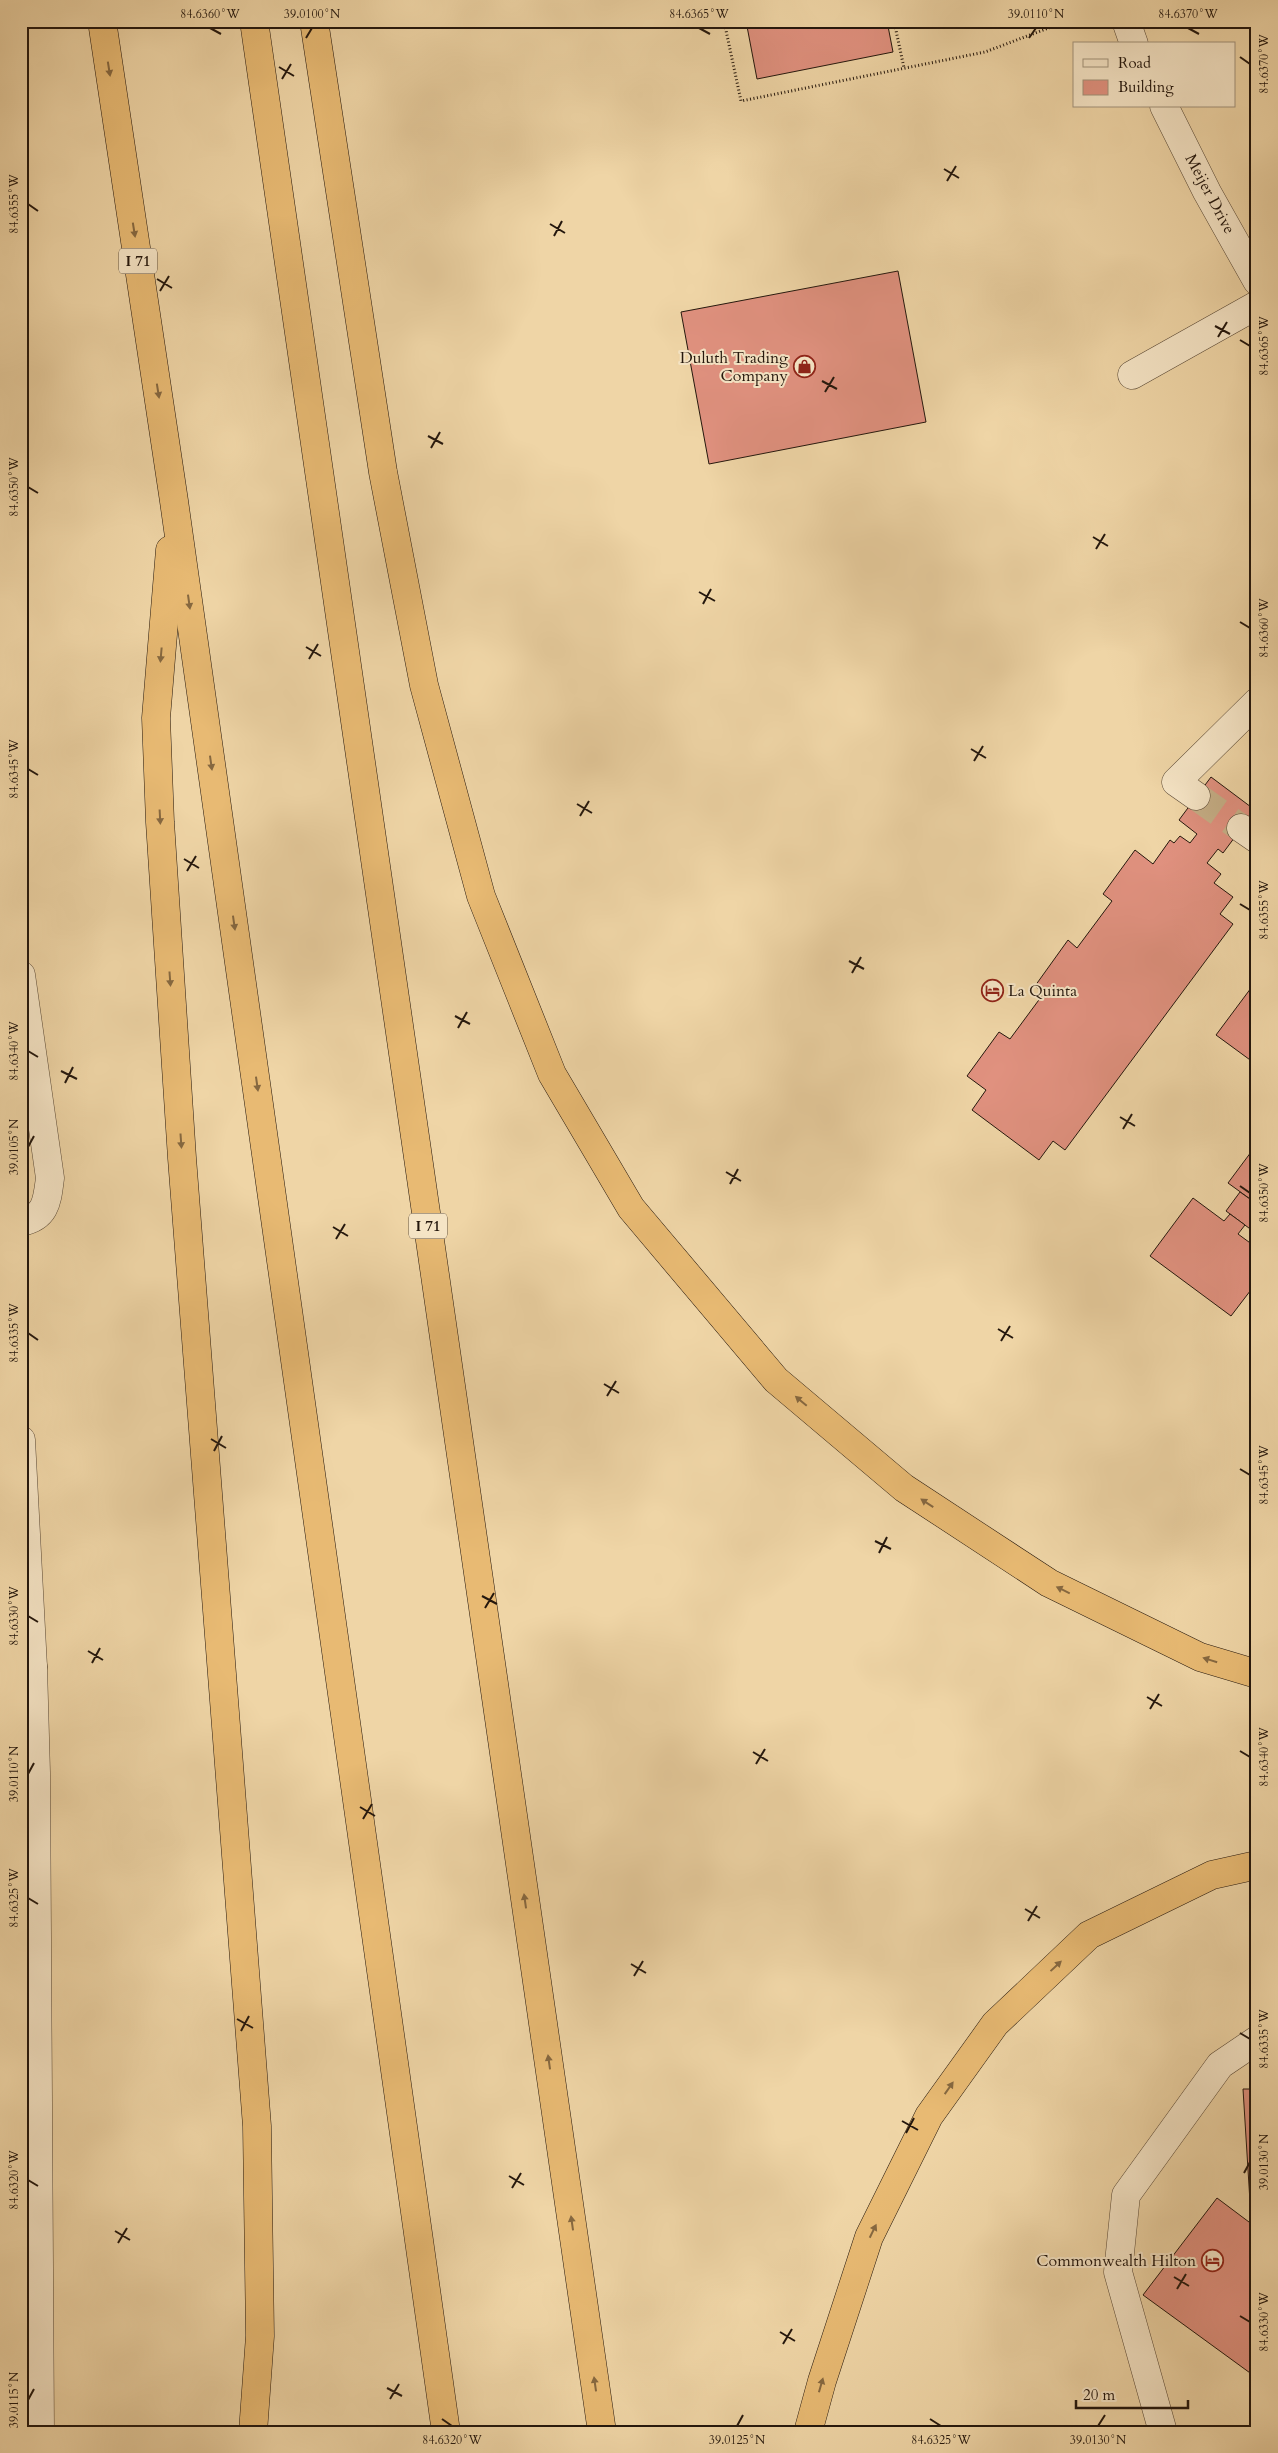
<svg xmlns="http://www.w3.org/2000/svg" width="1278" height="2453" viewBox="0 0 1278 2453" font-family="Cardo,serif">
	<style>
		.building { fill: #e0917f; stroke: #24170d }
		.lines { fill: none; stroke-linecap: round; stroke-linejoin: round }
		.minor-tunnel { stroke: #c6af87; stroke-width: 28; stroke-dasharray: 28 14; stroke-linecap: butt }
		.minor-casing { stroke: #574633; stroke-width: 29 }
		.highway-casing { stroke: #24170d; stroke-width: 29 }
		.path { stroke: #24170d; stroke-width: 3; stroke-dasharray: 1 2.5; stroke-linecap: butt }
		.minor { stroke: #f5e4c5; stroke-width: 28 }
		.highway { stroke: #e8ba73; stroke-width: 28 }
		.oneway { fill: #866840 }
		.ticks { fill: none; stroke: #24170d; stroke-width: 2 }
		.labels { text-anchor: middle; dominant-baseline: central; stroke-width: 4; stroke-linejoin: round; paint-order: stroke }
		.shield { fill: #f5e4c5; stroke: #635444; stroke-width: 1 }
		.shield-label { font-size: 15px; font-weight: bold; fill: #24170d }
		.street-label { font-size: 16px; fill: #24170d; stroke: #f5e4c5 }
		.poi-label { font-size: 16px; fill: #24170d; stroke: #f5e4c5; text-anchor: end }
		.neatline { fill: none; stroke: #24170d; stroke-width: 2 }
		.ticks-label { font-size: 12px; text-anchor: middle; fill: #24170d }
	</style>
	<rect width="100%" height="100%" fill="#efd5a6"/>
	<filter id="stains"><feTurbulence type="fractalNoise" baseFrequency=".004" numOctaves="4"/><feColorMatrix values="0 0 0 0 .2 0 0 0 0 .09 0 0 0 0 .02 0 0 0 .5 -.17"/></filter>
	<radialGradient id="worn" r=".72"><stop offset=".6" stop-color="#630" stop-opacity="0"/><stop offset="1" stop-color="#630" stop-opacity=".3"/></radialGradient>
	<g class="building">
		<path d="M746,21H887L893,52L757,79Z"/>
		<path d="M898,271L926,422L709,464L681,312Z"/>
		<path d="M1211,777L1255,810L1223,853L1218,849L1207,863L1221,874L1214,883L1233,897L1220,914L1233,924L1065,1150L1053,1141L1039,1160L972,1110L986,1090L967,1076L999,1032L1010,1039L1044,993L1035,986L1068,940L1077,948L1112,901L1103,894L1135,850L1153,864L1170,840L1174,843L1180,836L1190,843L1197,834L1179,820Z"/>
		<path d="M1257,980V1065L1216,1035Z"/>
		<path d="M1257,1144V1204L1228,1183Z"/>
		<path d="M1240,1192L1257,1204V1234L1226,1211Z"/>
		<path d="M1193,1198L1224,1221L1230,1214L1245,1225L1238,1234L1257,1248V1282L1231,1316L1150,1256Z"/>
		<path d="M1243,2089H1257V2202H1250Z"/>
		<path d="M1217,2198L1257,2228V2378L1143,2295Z"/>
	</g>
	<g class="lines">
		<path class="minor-tunnel" d="M1196,796L1241,828"/>
		<defs>
			<g id="minor">
				<path d="M1126,21L1134,44"/>
				<path d="M1164,106L1207,192L1257,281"/>
				<path d="M1132,375L1257,305"/>
				<path d="M1196,796L1176,782L1257,702"/>
				<path d="M1241,828L1257,839"/>
				<path d="M21,975L50,1178C47,1200 47,1217 21,1222"/>
				<path d="M21,1440L33,1667L21,1672"/>
				<path d="M33,1667L36,1773L40,2432"/>
				<path d="M1163,2432L1118,2272L1126,2195L1220,2065L1257,2040"/>
			</g>
			<g id="highway">
				<path d="M102,21L174,501L446,2432"/>
				<path d="M254,21L602,2432"/>
				<path d="M314,21L383,472L424,685L481,896L552,1074L631,1208L776,1380L904,1488L1049,1583L1200,1657L1257,1674"/>
				<path d="M170,550L156,718L160,822L182,1158L257,2126L260,2336L253,2432"/>
				<path d="M808,2432L822,2381L869,2237L929,2116L995,2024L1089,1935L1212,1875L1257,1865"/>
			</g>
		</defs>
		<use href="#minor" class="minor-casing"/>
		<use href="#highway" class="highway-casing"/>
		<g class="path">
			<path d="M724,21L741,101L985,52L1067,21"/>
			<path d="M894,21L904,68"/>
		</g>
		<use href="#minor" class="minor"/>
		<use href="#highway" class="highway"/>
	</g>
	<defs><path id="oneway-solid" d="M-6-.8H1V-3.2L6.5 0L1 3.2V.8H-6Z" transform="scale(1.25)"/></defs>
	<g class="oneway">
		<use href="#oneway-solid" transform="translate(109 69) rotate(81)"/>
		<use href="#oneway-solid" transform="translate(134 230) rotate(81)"/>
		<use href="#oneway-solid" transform="translate(158 391) rotate(81)"/>
		<use href="#oneway-solid" transform="translate(189 602) rotate(82)"/>
		<use href="#oneway-solid" transform="translate(161 655) rotate(95)"/>
		<use href="#oneway-solid" transform="translate(211 763) rotate(82)"/>
		<use href="#oneway-solid" transform="translate(160 817) rotate(87)"/>
		<use href="#oneway-solid" transform="translate(234 923) rotate(82)"/>
		<use href="#oneway-solid" transform="translate(170 979) rotate(86)"/>
		<use href="#oneway-solid" transform="translate(257 1084) rotate(82)"/>
		<use href="#oneway-solid" transform="translate(181 1141) rotate(86)"/>
		<use href="#oneway-solid" transform="translate(801 1401) rotate(-140)"/>
		<use href="#oneway-solid" transform="translate(927 1503) rotate(-147)"/>
		<use href="#oneway-solid" transform="translate(1063 1590) rotate(-154)"/>
		<use href="#oneway-solid" transform="translate(1210 1660) rotate(-163)"/>
		<use href="#oneway-solid" transform="translate(525 1901) rotate(-98)"/>
		<use href="#oneway-solid" transform="translate(1056 1966) rotate(-43)"/>
		<use href="#oneway-solid" transform="translate(549 2062) rotate(-98)"/>
		<use href="#oneway-solid" transform="translate(949 2088) rotate(-55)"/>
		<use href="#oneway-solid" transform="translate(572 2223) rotate(-98)"/>
		<use href="#oneway-solid" transform="translate(873 2231) rotate(-64)"/>
		<use href="#oneway-solid" transform="translate(595 2384) rotate(-98)"/>
		<use href="#oneway-solid" transform="translate(821 2385) rotate(-74)"/>
	</g>
	<path class="ticks" d="M210,28L221,34M699,28L710,34M1188,28L1199,34M306,38L312,28M1029,38L1036,28M1240,57L1250,64M279,67L294,76M282,79L291,64M944,169L959,178M947,181L956,166M28,204L38,211M550,224L565,233M554,236L562,221M157,279L172,288M160,291L169,276M1215,326L1230,334M1218,337L1227,322M1240,340L1250,346M822,381L837,389M825,392L834,377M428,436L443,444M431,448L440,432M28,487L38,493M1093,537L1108,546M1096,549L1105,534M699,592L715,601M703,604L711,589M1240,622L1250,628M306,647L321,656M309,659L318,644M971,749L986,758M974,761L983,746M28,769L38,775M577,804L592,813M580,816L589,801M184,859L199,868M187,871L196,856M1240,904L1250,910M849,961L864,969M852,973L861,957M455,1016L470,1024M458,1028L467,1012M28,1051L38,1057M61,1071L77,1079M65,1083L73,1067M1120,1117L1135,1126M1123,1129L1132,1114M28,1147L34,1136M726,1172L741,1181M730,1184L738,1169M1240,1186L1250,1193M333,1227L348,1236M336,1239L345,1224M998,1329L1013,1338M28,1333L38,1340M1001,1341L1010,1326M604,1384L619,1393M607,1396L616,1381M211,1439L226,1448M214,1451L222,1436M1240,1469L1250,1475M875,1541L891,1549M879,1553L887,1537M482,1596L497,1604M485,1608L494,1593M28,1616L38,1622M88,1651L103,1660M92,1663L100,1648M1147,1697L1162,1706M1150,1709L1159,1694M1240,1751L1250,1757M753,1752L768,1761M756,1764L765,1749M28,1774L34,1763M360,1807L375,1816M363,1819L372,1804M28,1898L38,1904M1025,1909L1040,1918M1028,1921L1037,1906M631,1964L646,1973M634,1976L643,1961M237,2019L253,2028M241,2031L249,2016M1240,2033L1250,2039M902,2121L918,2130M906,2133L914,2118M1244,2173L1250,2162M509,2176L524,2185M28,2180L38,2186M512,2188L521,2173M115,2231L130,2240M118,2243L127,2228M1174,2277L1189,2286M1177,2289L1186,2274M1240,2316L1250,2322M780,2332L795,2341M783,2344L792,2329M387,2388L402,2396M390,2399L399,2384M28,2400L34,2389M442,2419L452,2426M930,2419L941,2426M737,2426L743,2415M1098,2426L1105,2415"/>
	<defs>
		<symbol id="shop-ring" viewBox="-11 -11 22 22"><circle r="9.5" fill="#f5e4c5" stroke="#8f2418" stroke-width="1.5"/><path d="M-5-2.5h2.3a2.7 3.5 0 0 1 5.4 0H5L5.5 6h-11ZM-1.5-2.5h3a1.5 2.3 0 0 0-3 0Z" fill="#8f2418"/></symbol>
		<symbol id="hotel-ring" viewBox="-11 -11 22 22"><circle r="9.5" fill="#f5e4c5" stroke="#8f2418" stroke-width="1.5"/><path d="M-6-4.5h1.5V1H6V5H4.5V3h-9V5H-6ZM-4 0a1.8 1.8 0 1 1 3.6 0ZM.5 0V-2.5h3Q6-2.5 6 0Z" fill="#8f2418"/></symbol>
	</defs>
	<g fill-rule="evenodd">
		<use href="#shop-ring" x="792" y="354" width="25" height="25"/>
		<use href="#hotel-ring" x="980" y="978" width="25" height="25"/>
		<use href="#hotel-ring" x="1200" y="2248" width="25" height="25"/>
	</g>
	<g class="labels">
		<g class="shield">
			<rect x="119" y="248.5" width="38" height="25" rx="4"/>
			<rect x="409" y="1213.5" width="38" height="25" rx="4"/>
		</g>
		<g class="shield-label">
			<text x="138" y="261">I 71</text>
			<text x="428" y="1226">I 71</text>
		</g>
		<g class="street-label">
			<text transform="translate(1210 194) rotate(62)">Meijer Drive</text>
		</g>
		<g class="poi-label">
			<text x="788" y="358">Duluth Trading<tspan x="788" dy="18">Company</tspan></text>
			<text x="1008" y="991" text-anchor="start">La Quinta</text>
			<text x="1196" y="2261">Commonwealth Hilton</text>
		</g>
	</g>
	<rect width="1278" height="2453" fill="none" stroke="#efd5a6" stroke-width="55"/>
	<rect x="1073" y="42" width="162" height="65" fill="#f5e4c5" stroke="#a1927b"/>
	<rect x="1083" y="59" width="25" height="8" fill="#f5e4c5" stroke="#a1927b"/>
	<text x="1118" y="68" font-size="15" fill="#24170d">Road</text>
	<rect x="1083" y="80" width="25" height="15" fill="#e0917f" stroke="#a1927b"/>
	<text x="1118" y="92" font-size="15" fill="#24170d">Building</text>
	<path d="M1076 2400v8h112v-8" fill="none" stroke="#24170d" stroke-width="2.5"/>
	<text x="1083" y="2400" font-size="15" fill="#24170d" stroke="#f5e4c5" stroke-width="4" paint-order="stroke">20 m</text>
	<rect x="28" y="28" width="1222" height="2398" class="neatline"/>
	<g class="ticks-label">
		<text x="210" y="18">84.6360°W</text>
		<text x="312" y="18">39.0100°N</text>
		<text x="699" y="18">84.6365°W</text>
		<text x="1036" y="18">39.0110°N</text>
		<text x="1188" y="18">84.6370°W</text>
		<text transform="translate(1264 64) rotate(-90)" y="4">84.6370°W</text>
		<text transform="translate(14 204) rotate(-90)" y="4">84.6355°W</text>
		<text transform="translate(1264 346) rotate(-90)" y="4">84.6365°W</text>
		<text transform="translate(14 487) rotate(-90)" y="4">84.6350°W</text>
		<text transform="translate(1264 628) rotate(-90)" y="4">84.6360°W</text>
		<text transform="translate(14 769) rotate(-90)" y="4">84.6345°W</text>
		<text transform="translate(1264 910) rotate(-90)" y="4">84.6355°W</text>
		<text transform="translate(14 1051) rotate(-90)" y="4">84.6340°W</text>
		<text transform="translate(14 1147) rotate(-90)" y="4">39.0105°N</text>
		<text transform="translate(1264 1193) rotate(-90)" y="4">84.6350°W</text>
		<text transform="translate(14 1333) rotate(-90)" y="4">84.6335°W</text>
		<text transform="translate(1264 1475) rotate(-90)" y="4">84.6345°W</text>
		<text transform="translate(14 1616) rotate(-90)" y="4">84.6330°W</text>
		<text transform="translate(1264 1757) rotate(-90)" y="4">84.6340°W</text>
		<text transform="translate(14 1774) rotate(-90)" y="4">39.0110°N</text>
		<text transform="translate(14 1898) rotate(-90)" y="4">84.6325°W</text>
		<text transform="translate(1264 2039) rotate(-90)" y="4">84.6335°W</text>
		<text transform="translate(1264 2162) rotate(-90)" y="4">39.0130°N</text>
		<text transform="translate(14 2180) rotate(-90)" y="4">84.6320°W</text>
		<text transform="translate(1264 2322) rotate(-90)" y="4">84.6330°W</text>
		<text transform="translate(14 2400) rotate(-90)" y="4">39.0115°N</text>
		<text x="452" y="2444">84.6320°W</text>
		<text x="737" y="2444">39.0125°N</text>
		<text x="941" y="2444">84.6325°W</text>
		<text x="1098" y="2444">39.0130°N</text>
	</g>
	<rect width="100%" height="100%" filter="url(#stains)"/>
	<rect width="100%" height="100%" fill="url(#worn)"/>
</svg>
